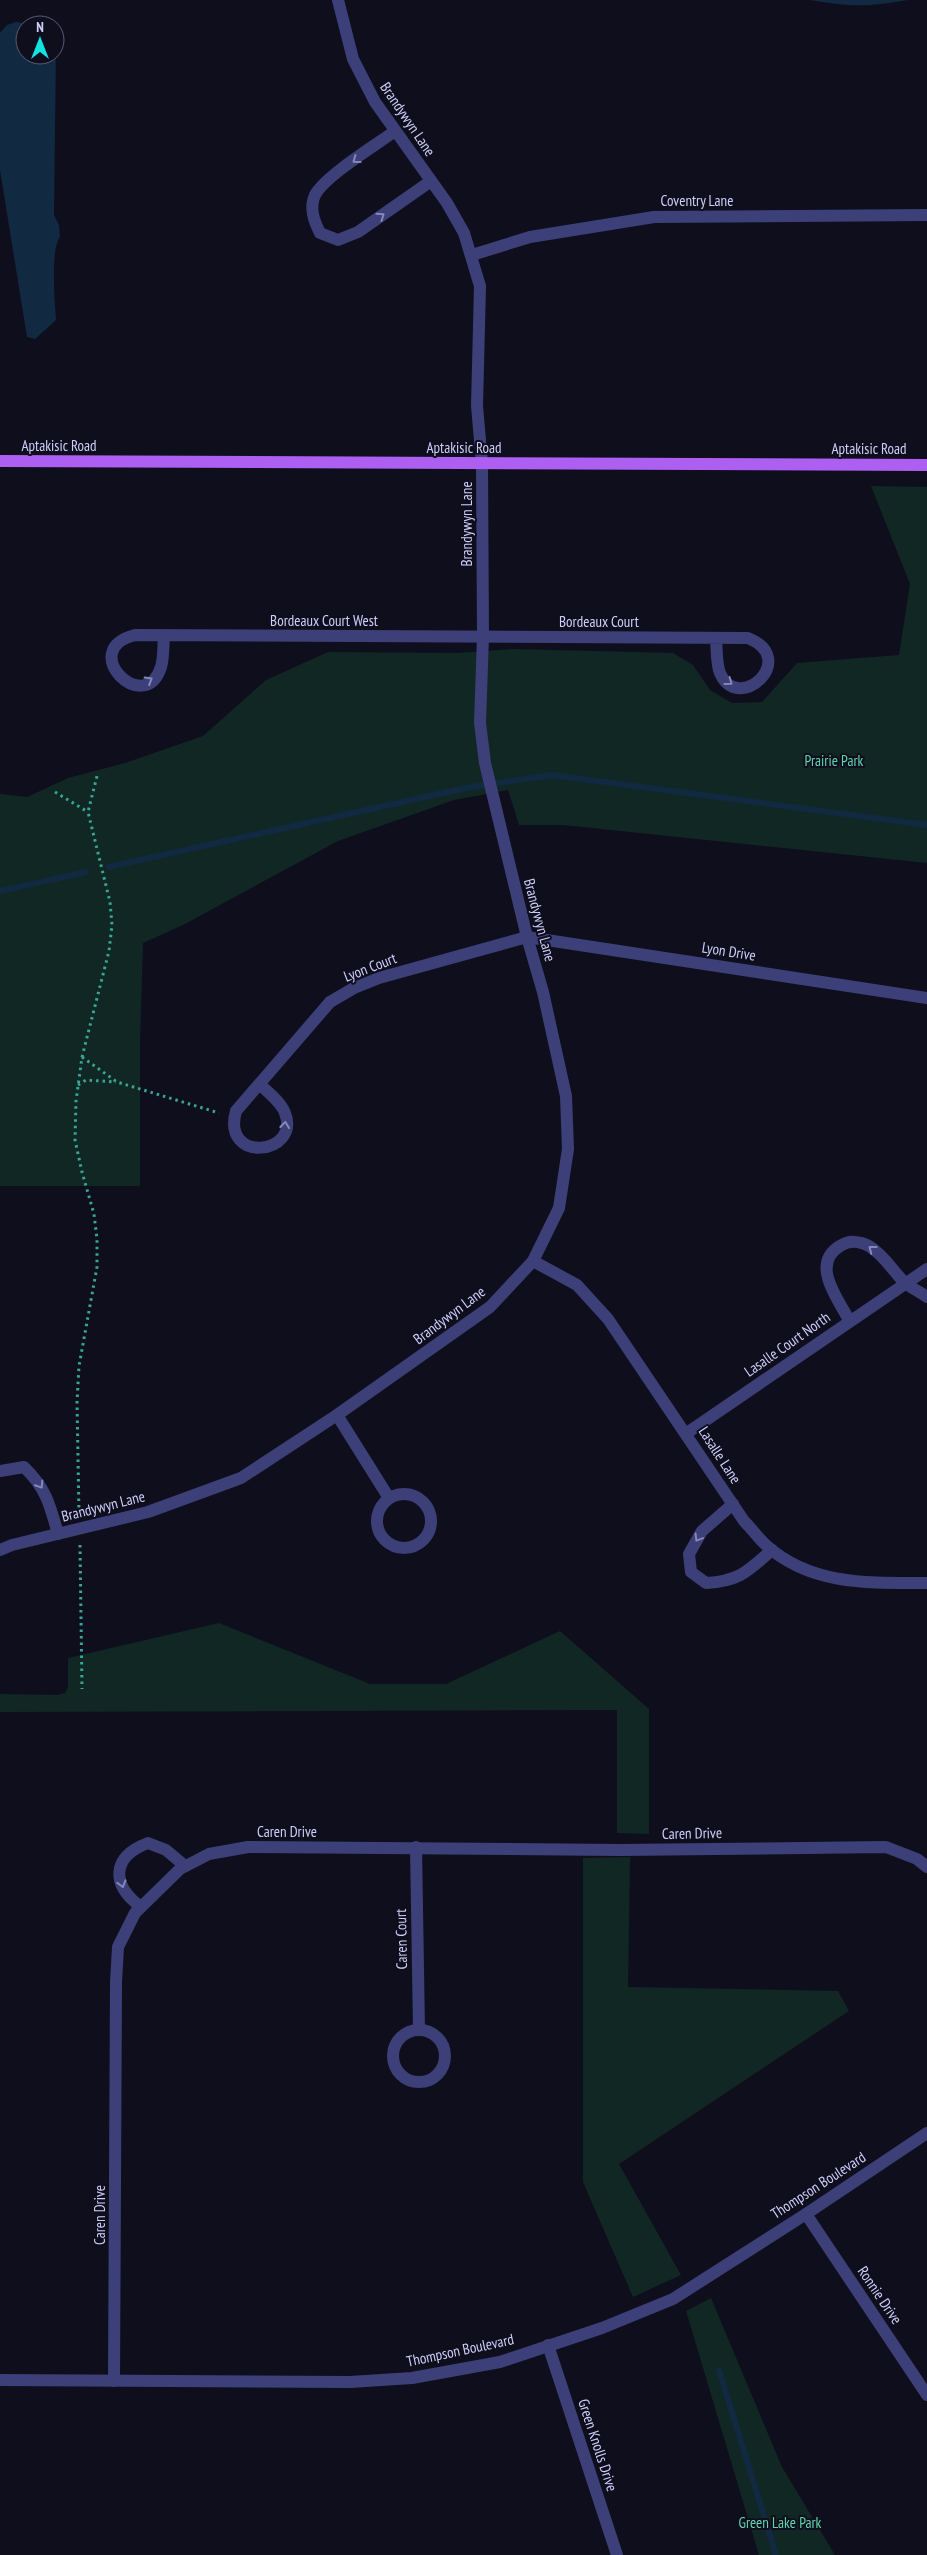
<svg xmlns="http://www.w3.org/2000/svg" width="927" height="2555" viewBox="0 0 927 2555" font-family="'PT Sans Narrow',sans-serif">
	<style>
		.green { fill: #112724 }
		.water { fill: #122942 }
		.lines { fill: none; stroke-linecap: round; stroke-linejoin: round }
		.stream { stroke: #122942; stroke-width: 6 }
		.path { stroke: #37a695; stroke-width: 3; stroke-dasharray: 2.5 4; stroke-linecap: butt }
		.minor { stroke: #3d4078; stroke-width: 12 }
		.major { stroke: #ad5ff1; stroke-width: 12 }
		.oneway { stroke: #8687ba }
		.labels { text-anchor: middle; dominant-baseline: central; stroke-width: 4; stroke-linejoin: round; paint-order: stroke }
		.street-label { font-size: 15px; fill: #cfcefb; stroke: #0f0e1d }
		.park-label { font-size: 15px; fill: #61d4ac; stroke: #0f0e1d }
	</style>
	<rect width="100%" height="100%" fill="#0f0e1d"/>
	<g class="green">
		<path d="M871,486L927,487V863L563,825H519L508,790L454,800L338,841L183,925L143,943L140,1041V1186H0V794L27,797L68,778L125,763L203,736L266,680L328,652L456,653L513,649L673,653L693,665L710,690L732,703L762,702L797,663L899,655L910,584Z"/>
		<path d="M219,1623L370,1684H446L560,1631L649,1709V1834L617,1833V1710L0,1712V1694L57,1695L65,1693L68,1687V1658Z"/>
		<path d="M630,1857L628,1987L838,1991L849,2011L619,2164L681,2275L633,2297L583,2182V1858Z"/>
		<path d="M711,2298L782,2467L835,2555H759L686,2311Z"/>
	</g>
	<g class="water">
		<path d="M810,0H908C868,7 851,7 810,0Z"/>
		<path d="M16,22L42,25H25V55H55V41L56,46L54,215L59,225L60,237C50,250 55,302 56,320L35,339L27,337L0,170V33L7,25Z"/>
	</g>
	<g class="lines">
		<g class="stream">
			<path d="M109,867L470,787L552,775L927,825"/>
			<path d="M0,891L86,872"/>
			<path d="M719,2370L776,2555"/>
		</g>
		<g class="path">
			<path d="M55,792L88,812"/>
			<path d="M82,1057L117,1082L219,1113"/>
			<path d="M78,1085L86,1080L116,1082"/>
			<path d="M79,1514L77,1402L79,1366L97,1267V1239L94,1214L82,1172L75,1140L76,1101L82,1057L109,951L112,925L110,902L88,812L97,776"/>
			<path d="M80,1545L82,1689"/>
		</g>
		<g class="minor">
			<path d="M395,131C376,145 325,176 315,195C309,208 314,221 320,233L338,240L358,232L431,181"/>
			<path d="M472,255L530,237L654,217L927,215"/>
			<path d="M164,636C163,646 164,657 161,667C145,718 76,650 135,635L748,638C800,659 738,715 720,673C716,663 717,649 716,638"/>
			<path d="M259,1084C268,1092 281,1102 285,1113C301,1155 221,1164 236,1111L330,1002L354,988L379,978L527,937L927,998"/>
			<path d="M533,1261L577,1285L608,1319L744,1521C752,1529 759,1539 767,1546C812,1586 871,1583 927,1583"/>
			<path d="M849,1320C838,1299 810,1264 840,1246C849,1240 860,1241 869,1246C883,1254 893,1271 904,1282C911,1288 920,1292 927,1297"/>
			<path d="M337,1415L389,1498"/>
			<path d="M687,1433L927,1269"/>
			<path d="M0,1471L24,1467C46,1488 50,1505 58,1534"/>
			<circle cx="404" cy="1521" r="27"/>
			<path d="M733,1504L702,1531L689,1554L691,1572L706,1583C740,1581 748,1571 772,1550"/>
			<path d="M0,1550L12,1545L148,1512L241,1478L337,1415L490,1307L533,1261L559,1208L568,1149L566,1096L543,992L527,937L485,763L480,723L483,636L482,463L477,406L480,286L464,233L447,203L375,102L353,59L338,0"/>
			<path d="M416,1847L419,2030"/>
			<path d="M141,1907C111,1885 111,1857 148,1843L166,1850L185,1866"/>
			<circle cx="419" cy="2056" r="26"/>
			<path d="M806,2214L927,2395"/>
			<path d="M548,2345L617,2555"/>
			<path d="M0,2380L350,2382L412,2378L500,2362L602,2328L673,2299L806,2214L927,2133"/>
			<path d="M114,2381L116,1982L118,1947L135,1913L180,1869L209,1854L248,1847L620,1850L886,1847L917,1859L927,1867"/>
		</g>
		<path class="major" d="M0,461L927,465"/>
	</g>
	<defs><path id="oneway-chevron" d="M-2-3.5L2.5 0L-2 3.5" fill="none" stroke-width="1.6" stroke-linecap="round" stroke-linejoin="round" transform="scale(1.25)"/></defs>
	<g class="oneway">
		<use href="#oneway-chevron" transform="translate(356 160) rotate(144)"/>
		<use href="#oneway-chevron" transform="translate(381 216) rotate(-35)"/>
		<use href="#oneway-chevron" transform="translate(149 680) rotate(-31)"/>
		<use href="#oneway-chevron" transform="translate(729 682) rotate(36)"/>
		<use href="#oneway-chevron" transform="translate(285 1125) rotate(-83)"/>
		<use href="#oneway-chevron" transform="translate(872 1249) rotate(-142)"/>
		<use href="#oneway-chevron" transform="translate(40 1485) rotate(57)"/>
		<use href="#oneway-chevron" transform="translate(698 1538) rotate(121)"/>
		<use href="#oneway-chevron" transform="translate(122 1884) rotate(74)"/>
	</g>
	<g class="labels">
		<g class="street-label">
			<text transform="translate(408 119) rotate(56)">Brandywyn Lane</text>
			<text x="697" y="200">Coventry Lane</text>
			<text x="59" y="445">Aptakisic Road</text>
			<text x="464" y="447">Aptakisic Road</text>
			<text x="869" y="448">Aptakisic Road</text>
			<text transform="translate(466 524) rotate(-90)">Brandywyn Lane</text>
			<text x="324" y="620">Bordeaux Court West</text>
			<text x="599" y="621">Bordeaux Court</text>
			<text transform="translate(540 920) rotate(75)">Brandywyn Lane</text>
			<text transform="translate(729 951) rotate(9)">Lyon Drive</text>
			<text transform="translate(370 967) rotate(-21)">Lyon Court</text>
			<text transform="translate(449 1315) rotate(-37)">Brandywyn Lane</text>
			<text transform="translate(787 1344) rotate(-35)">Lasalle Court North</text>
			<text transform="translate(720 1455) rotate(57)">Lasalle Lane</text>
			<text transform="translate(103 1506) rotate(-14)">Brandywyn Lane</text>
			<text x="287" y="1831">Caren Drive</text>
			<text transform="translate(692 1833) rotate(-1)">Caren Drive</text>
			<text transform="translate(401 1939) rotate(-91)">Caren Court</text>
			<text transform="translate(818 2185) rotate(-33)">Thompson Boulevard</text>
			<text transform="translate(99 2215) rotate(-90)">Caren Drive</text>
			<text transform="translate(880 2295) rotate(56)">Ronnie Drive</text>
			<text transform="translate(460 2350) rotate(-12)">Thompson Boulevard</text>
			<text transform="translate(598 2445) rotate(72)">Green Knolls Drive</text>
		</g>
		<g class="park-label">
			<text x="834" y="760">Prairie Park</text>
			<text x="780" y="2522">Green Lake Park</text>
		</g>
	</g>
	<g transform="translate(40 40)"><circle r="24" fill="#0f0e1d" stroke="#5c5b76"/>
	<path d="M0-4L9 19L0 12L-9 19Z" fill="#13e1e2"/>
	<text y="-8" font-size="14" font-weight="bold" text-anchor="middle" fill="#cfcefb">N</text>
	</g>
</svg>
